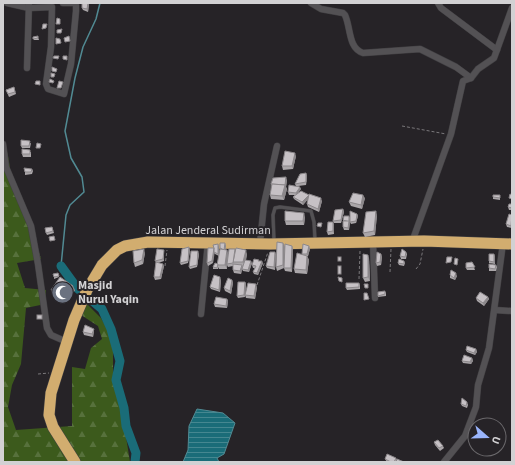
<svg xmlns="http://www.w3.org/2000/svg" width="515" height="465" viewBox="0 0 515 465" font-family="'Source Sans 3',sans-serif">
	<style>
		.forest { fill: url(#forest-firs) }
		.water { fill: url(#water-rules); stroke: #518a93 }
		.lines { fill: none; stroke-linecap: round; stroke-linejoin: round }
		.stream { stroke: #518a93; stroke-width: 1.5 }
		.river { stroke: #1a6c78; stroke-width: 9 }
		.lane-casing { stroke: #424043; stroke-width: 4 }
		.street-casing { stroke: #424043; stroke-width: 7 }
		.highway-casing { stroke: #424043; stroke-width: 12 }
		.path { stroke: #7a787b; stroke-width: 1; stroke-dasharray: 3 2; stroke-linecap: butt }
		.lane { stroke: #535154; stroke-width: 3 }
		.street { stroke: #535154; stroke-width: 6 }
		.highway { stroke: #d2ad6f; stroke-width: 11 }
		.wall { fill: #aaa6a9 }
		.shaded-wall { fill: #8b878a }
		.building { fill: #c6c1c5; stroke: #8b878a }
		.labels { text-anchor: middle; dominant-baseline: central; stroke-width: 4; stroke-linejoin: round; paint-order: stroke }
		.street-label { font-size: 12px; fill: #d2d1d3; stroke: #262327 }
		.poi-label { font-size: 12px; font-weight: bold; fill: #d2d1d3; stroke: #262327; text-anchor: start }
	</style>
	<defs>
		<pattern id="forest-firs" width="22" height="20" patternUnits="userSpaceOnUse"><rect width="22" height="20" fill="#3c5a1c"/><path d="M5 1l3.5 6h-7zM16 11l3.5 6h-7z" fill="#57713c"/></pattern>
		<pattern id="water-rules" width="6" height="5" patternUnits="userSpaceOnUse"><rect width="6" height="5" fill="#1a6c78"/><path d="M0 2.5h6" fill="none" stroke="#458790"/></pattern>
	</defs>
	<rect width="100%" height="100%" fill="#262327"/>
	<path class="forest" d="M3,142C11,156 9,174 14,190C23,214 35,235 41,259L17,263L25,288L46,290L45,304L26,308L21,364L12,385L8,407L16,430L72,426V367L85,369L91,348L102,339L98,326L81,315L86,303L101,318L110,335L113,350V378L121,405L130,462H3Z"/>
	<path class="water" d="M197,409L223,413L235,423L224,454L217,458L219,462H183L188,450L189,426Z"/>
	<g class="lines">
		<path class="stream" d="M61,266L66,215L70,205L84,192L82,177L71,158L65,131L75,78L83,47L96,19L100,3"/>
		<path class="river" d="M61,266L77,288L102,309L111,329L120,361L116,380L124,408L126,426L136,453L135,462"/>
		<defs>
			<path id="lane" d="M274,241L273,215L275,208L280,207L311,211L314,222L315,240"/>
			<g id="street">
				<path d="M7,3L29,8L52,7L51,47L46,84L48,89L64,94L71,64L76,11V5L74,3H63"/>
				<path d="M311,3L321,9L343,13L345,15C351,28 348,48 363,53L420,49L456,67L471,78"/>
				<path d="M438,3L441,8L497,50"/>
				<path d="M27,68L29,3"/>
				<path d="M3,144L6,167L31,226L38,264L47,328L51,335L67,342"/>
				<path d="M373,242L375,298"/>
				<path d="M412,242L451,134L463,81L471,78L478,69L494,58L512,8"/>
				<path d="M260,243L264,204L277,146"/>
				<path d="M495,310L512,311"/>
				<path d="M201,314L208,242"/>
				<path d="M444,462L465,436L476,407L478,385L489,348L503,243"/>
			</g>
			<path id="highway" d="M75,462L53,427L49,415L51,393L74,320L87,290L102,265L117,250L125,246L148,242L270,244L424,241L512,244"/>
		</defs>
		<use href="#lane" class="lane-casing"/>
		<use href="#street" class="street-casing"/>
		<use href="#highway" class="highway-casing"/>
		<g class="path">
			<path d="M402,126L446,134"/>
			<path d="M165,266L167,250"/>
			<path d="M416,269L420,264L423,249"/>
			<path d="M390,272L391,249"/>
			<path d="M359,279L360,251"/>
			<path d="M257,285L268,252"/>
			<path d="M38,374L49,373"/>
		</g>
		<use href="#lane" class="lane"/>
		<use href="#street" class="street"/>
		<use href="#highway" class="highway"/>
	</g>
	<g class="wall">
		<path d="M82,3H89L88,12L83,10L82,8Z"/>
		<path d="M33,37H38L39,40H34Z"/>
		<path d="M14,87L16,94L9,97L6,90Z"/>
		<path d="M31,143L30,148H22L21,146Z"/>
		<path d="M31,152V157H23L22,154Z"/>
		<path d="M296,156L293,169L283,170L282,166Z"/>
		<path d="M32,169L33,171L32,174L25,175V172Z"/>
		<path d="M306,173L307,176L306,185L298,186L301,189L298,192L322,201L319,212L308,207L307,204L308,199L303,205L294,199L293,197L295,195H289L288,192L296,186L295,184Z"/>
		<path d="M287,180L286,187L287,189L284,200L271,199L270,195L272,186L271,184Z"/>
		<path d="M500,195V200L493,199V197Z"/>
		<path d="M365,198L362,209L351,206L349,202Z"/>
		<path d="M512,204V210H509L508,207Z"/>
		<path d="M343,209L344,212L341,223H334L333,221Z"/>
		<path d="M357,214L358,216L356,223L351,224L350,222Z"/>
		<path d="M377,215L375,235L365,237L363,233Z"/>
		<path d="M512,215V228L507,227L506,224Z"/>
		<path d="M305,217L304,225H286L285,221Z"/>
		<path d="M350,217L349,230H344L343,227V220Z"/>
		<path d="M334,224V234L328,235L327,232Z"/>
		<path d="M52,227L54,233L47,235L46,233Z"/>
		<path d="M225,243L226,246L225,250H227L228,254L235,249L236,250L247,254L246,260L252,263L249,272L243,271L242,269L241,274L234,273L233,270V266L228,267L227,265V269H219L218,267V269H213V267L218,264L220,248Z"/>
		<path d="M283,243L285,247L292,246L293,250L292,272L285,271L284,268L277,271L276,267Z"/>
		<path d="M218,244L219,247V256L215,254L214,253L213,263L208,266L207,263L214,248Z"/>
		<path d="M309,246L310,249L308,256H307L309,260L307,274L295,273L294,269L303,255L302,254Z"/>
		<path d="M164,250V261L158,263L164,266L161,279L155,280L154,277L156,262L155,261Z"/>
		<path d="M190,250L188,263L181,265L180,263Z"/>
		<path d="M275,252L276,255L275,270L267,268L266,266Z"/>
		<path d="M406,252L407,254L406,259H401L400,256Z"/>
		<path d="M145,253L143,264L135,267L134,263Z"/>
		<path d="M199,254L197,267L190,269L189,267Z"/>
		<path d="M494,254L495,257V264L489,263V261Z"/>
		<path d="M382,256L381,265L377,266L376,263Z"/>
		<path d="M369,258L370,281L365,282L363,278Z"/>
		<path d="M259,261L263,263L258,275L254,274L253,272L255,268H253L252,265Z"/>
		<path d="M404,261L405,263L404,266L399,265L398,263Z"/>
		<path d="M472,262L475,270H467L466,268Z"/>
		<path d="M496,265L497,267L496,271H489V268Z"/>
		<path d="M58,273L59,277L54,279V277Z"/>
		<path d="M450,275L457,276L455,280L450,278Z"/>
		<path d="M221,280L220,292L211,289L210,287Z"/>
		<path d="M232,280L233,283L231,294L225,291L224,288Z"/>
		<path d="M245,282L246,284L245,297L238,298L237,296Z"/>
		<path d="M359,283L360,285V289L347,290L346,288Z"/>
		<path d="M257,287L255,299L246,298L245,295Z"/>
		<path d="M51,290H75L66,303L52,294Z"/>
		<path d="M386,292V296L378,297V296Z"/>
		<path d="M488,297L489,299L484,306L477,301L476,298Z"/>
		<path d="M227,299L228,301L227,308L215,307L214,304Z"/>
		<path d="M94,329V331L93,337L84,335L83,332Z"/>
		<path d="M476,349L477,352L475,355L467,352L466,350Z"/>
		<path d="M472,358L473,361L471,364L463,363L462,361Z"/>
		<path d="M467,402L468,405L467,408L462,406L461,404Z"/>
		<path d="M434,442L443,446L444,448L440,451L435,445Z"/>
		<path d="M396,458L397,460L396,462H387L385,459Z"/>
	</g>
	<g class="shaded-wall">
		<path d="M88,3L89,5L88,12L87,9Z"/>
		<path d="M295,153L296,156L293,169L292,166Z"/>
		<path d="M306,173L307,176L306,185Z"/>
		<path d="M286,177L287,180L286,187L287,189L284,200L282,196Z"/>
		<path d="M300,187L301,189L297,195L296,193Z"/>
		<path d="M309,195L310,197L303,205L302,202Z"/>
		<path d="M363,195L365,198L362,209L361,205Z"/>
		<path d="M321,198L322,201L319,212L318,209Z"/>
		<path d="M343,209L344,212L341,223V220Z"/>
		<path d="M376,211L377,215L375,235L374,231Z"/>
		<path d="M304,213L305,217L304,225L303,221Z"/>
		<path d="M357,214L358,216L356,223V221Z"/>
		<path d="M349,221L350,224L349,230L348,228Z"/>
		<path d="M333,222L334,224V234L333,231Z"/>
		<path d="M225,243L226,246L225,252L224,250Z"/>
		<path d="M283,243L285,247L284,269L283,265Z"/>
		<path d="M218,244L219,247V256L218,254Z"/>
		<path d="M292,246L293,250L292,272L291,268Z"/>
		<path d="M309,246L310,249L308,256L307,254Z"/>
		<path d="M189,247L190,250L188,263V261Z"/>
		<path d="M214,248L215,251L213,263L212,261Z"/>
		<path d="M144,249L145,253L143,264L142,260Z"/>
		<path d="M164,250V261L163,259Z"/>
		<path d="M227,250L228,254L227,269L225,265Z"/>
		<path d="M246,250L247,254L245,265L243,262Z"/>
		<path d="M198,251L199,254L197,267V265Z"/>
		<path d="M275,252L276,255L275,270L274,267Z"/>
		<path d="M381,254L382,256L381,265L380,262Z"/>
		<path d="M494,254L495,257V264L494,262Z"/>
		<path d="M368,255L369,258L370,281L368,277Z"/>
		<path d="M307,256L309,260L307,274L306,270Z"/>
		<path d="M251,261L252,263L249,272L248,270Z"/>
		<path d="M262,261L263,263L258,275L257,273Z"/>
		<path d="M163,264L164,266L161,279L160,277Z"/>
		<path d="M242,265L243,267L241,274L240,271Z"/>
		<path d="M456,273L457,276L455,280L454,278Z"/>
		<path d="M220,277L221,280L220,292L219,290Z"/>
		<path d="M232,280L233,283L231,294L230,291Z"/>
		<path d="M245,282L246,284L245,297L244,295Z"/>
		<path d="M256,284L257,287L255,299L254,296Z"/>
		<path d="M73,286L75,290L66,303L65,300Z"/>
		<path d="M488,297L489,299L484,306L483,303Z"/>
		<path d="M227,299L228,301L227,308L226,306Z"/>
		<path d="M94,329V331L93,337L92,334Z"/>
		<path d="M476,349L477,352L475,355L474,353Z"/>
		<path d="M472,358L473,361L471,364L470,362Z"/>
	</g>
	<g class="building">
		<path d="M82,3H88L87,9L82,8Z"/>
		<path d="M57,18L60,19V24H56Z"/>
		<path d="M43,24H47L46,28L42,29Z"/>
		<path d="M62,29L61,33H57V30Z"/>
		<path d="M38,36V38L33,39V37Z"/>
		<path d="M69,36L70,41L65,42L64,38Z"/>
		<path d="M56,38L60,39L61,43L56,44Z"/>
		<path d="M54,56H59L58,59L53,58Z"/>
		<path d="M63,56H67V60L63,59Z"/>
		<path d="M52,67L57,69L56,72L52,71Z"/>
		<path d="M51,73L55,74L54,77H51Z"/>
		<path d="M50,79L54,81L53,83L49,82Z"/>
		<path d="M36,81H40V85L35,84Z"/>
		<path d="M59,81L63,82L61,88H57Z"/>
		<path d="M14,87L15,92L8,94L6,90Z"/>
		<path d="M21,140L30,141L29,146H21Z"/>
		<path d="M37,143L41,144L40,148H36Z"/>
		<path d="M22,149L30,150V154H22Z"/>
		<path d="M285,151L295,153L292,166H282Z"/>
		<path d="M24,168L32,169L31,172H25Z"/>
		<path d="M306,173V182L295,184L300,174Z"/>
		<path d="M286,177L285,185L271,184L273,178Z"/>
		<path d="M272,184L285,185L282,196L270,195Z"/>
		<path d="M289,185L300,187L296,193L288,192Z"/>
		<path d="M301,191L309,195L302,202L293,197Z"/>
		<path d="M353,193L363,195L361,205L349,202Z"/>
		<path d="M309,194L321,198L318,209L307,204Z"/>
		<path d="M510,194L512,195V199L509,198Z"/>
		<path d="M493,195H500V198L493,197Z"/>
		<path d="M509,204H512V208L508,207Z"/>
		<path d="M343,209L341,220L333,221L335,210Z"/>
		<path d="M285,211L304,213L303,221H285Z"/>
		<path d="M350,211L357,214L356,221L350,222Z"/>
		<path d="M376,211L374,231L363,233L366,212Z"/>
		<path d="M509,214L512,215L511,226L506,224Z"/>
		<path d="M344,216H349V222L343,220Z"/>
		<path d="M343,221H349L348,228L343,227Z"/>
		<path d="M328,222H333V231L327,232Z"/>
		<path d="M318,223H322L321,227L317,226Z"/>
		<path d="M52,227L53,231L46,233L45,228Z"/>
		<path d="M54,236L55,240L50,241L49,237Z"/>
		<path d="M277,242L283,243V265L276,267Z"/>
		<path d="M220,243H225L224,250L220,248Z"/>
		<path d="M218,244V254L214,252V248L212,261L207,263L208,248H214L213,245Z"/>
		<path d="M285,244L292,246L291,268H284Z"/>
		<path d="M303,244L309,246L307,254H302Z"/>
		<path d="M189,247L188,261L180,263L182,249Z"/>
		<path d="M236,248L246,250L243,262H233Z"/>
		<path d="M144,249L142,260L134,263L133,251Z"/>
		<path d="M157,249L164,250L163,259L155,261Z"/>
		<path d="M220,249L227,250L225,265H217Z"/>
		<path d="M229,249H235L233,263L227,264Z"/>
		<path d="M402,249L406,252L405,257L400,256Z"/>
		<path d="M191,251H198L197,265L189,267Z"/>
		<path d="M270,252H275L274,267L266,266Z"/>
		<path d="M377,252L381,254L380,262L376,263Z"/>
		<path d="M297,253L307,256L306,270L294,269Z"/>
		<path d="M363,254L368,255V277L363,278Z"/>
		<path d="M489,254H494V262L489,261Z"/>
		<rect x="338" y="257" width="3" height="4"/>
		<path d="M447,257H452L451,262L446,263Z"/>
		<path d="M455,258L458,259L457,265L454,264Z"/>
		<path d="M254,259L259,260L258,261H262L257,273L253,272L256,266L252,265Z"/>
		<path d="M399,259L404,261V264L398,263Z"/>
		<path d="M245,260L251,261L248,270L242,269Z"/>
		<path d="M156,262L163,264L160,277H154Z"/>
		<path d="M472,262L475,267L466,268V263Z"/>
		<path d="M215,263L218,264L217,268L213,267Z"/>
		<path d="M233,264L242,265L240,271L233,270Z"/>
		<path d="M489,264L496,265L495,269L489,268Z"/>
		<rect x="338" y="266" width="3" height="8"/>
		<path d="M451,270L456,273L454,278L450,275Z"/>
		<path d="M58,273L59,276L54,277L53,274Z"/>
		<path d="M214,275L220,277L219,290L210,287Z"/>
		<path d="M60,277L73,286L65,300L51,290Z"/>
		<path d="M338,277L342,278V282L339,281Z"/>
		<path d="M228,278L232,280L230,291L224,288Z"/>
		<path d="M238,282H245L244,295L237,296Z"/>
		<path d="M248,283L256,284L254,296L245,295Z"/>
		<path d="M346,283H359V287L346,288Z"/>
		<path d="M364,284H368V288H365Z"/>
		<path d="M385,291V294L378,296V292Z"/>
		<path d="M480,292L488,297L483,303L476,298Z"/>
		<path d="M364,293H367L369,299L364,300Z"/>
		<path d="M216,297L227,299L226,306L214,304Z"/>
		<rect x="37" y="315" width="5" height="4"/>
		<path d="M85,325L94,329L92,334L83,332Z"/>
		<path d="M467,346L476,349L474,353L466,350Z"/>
		<path d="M464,355L472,358L470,362L462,361Z"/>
		<path d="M462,398L467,402L466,406L461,404Z"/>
		<path d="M438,440L443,446L439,448L434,442Z"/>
		<path d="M387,454L396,458L394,462H391L385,459Z"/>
		<path d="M397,459L404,462H396Z"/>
	</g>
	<defs>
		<symbol id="mosque-disc" viewBox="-11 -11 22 22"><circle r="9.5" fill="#6b7280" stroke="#262327"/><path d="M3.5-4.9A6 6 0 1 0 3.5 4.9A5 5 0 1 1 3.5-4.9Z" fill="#fff"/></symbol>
	</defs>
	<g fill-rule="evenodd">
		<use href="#mosque-disc" x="50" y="280" width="25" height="25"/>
	</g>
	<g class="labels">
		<g class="street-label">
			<text x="208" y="230">Jalan Jenderal Sudirman</text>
		</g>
		<g class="poi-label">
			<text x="78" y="285">Masjid<tspan x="78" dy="14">Nurul Yaqin</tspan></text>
		</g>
	</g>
	<rect width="515" height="465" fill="none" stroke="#d2d1d3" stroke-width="8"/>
	<g transform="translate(487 437) rotate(110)"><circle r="19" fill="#262327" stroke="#6b696c"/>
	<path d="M0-3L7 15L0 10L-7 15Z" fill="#9ab5fd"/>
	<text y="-6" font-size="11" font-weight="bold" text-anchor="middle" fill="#d2d1d3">U</text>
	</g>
</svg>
